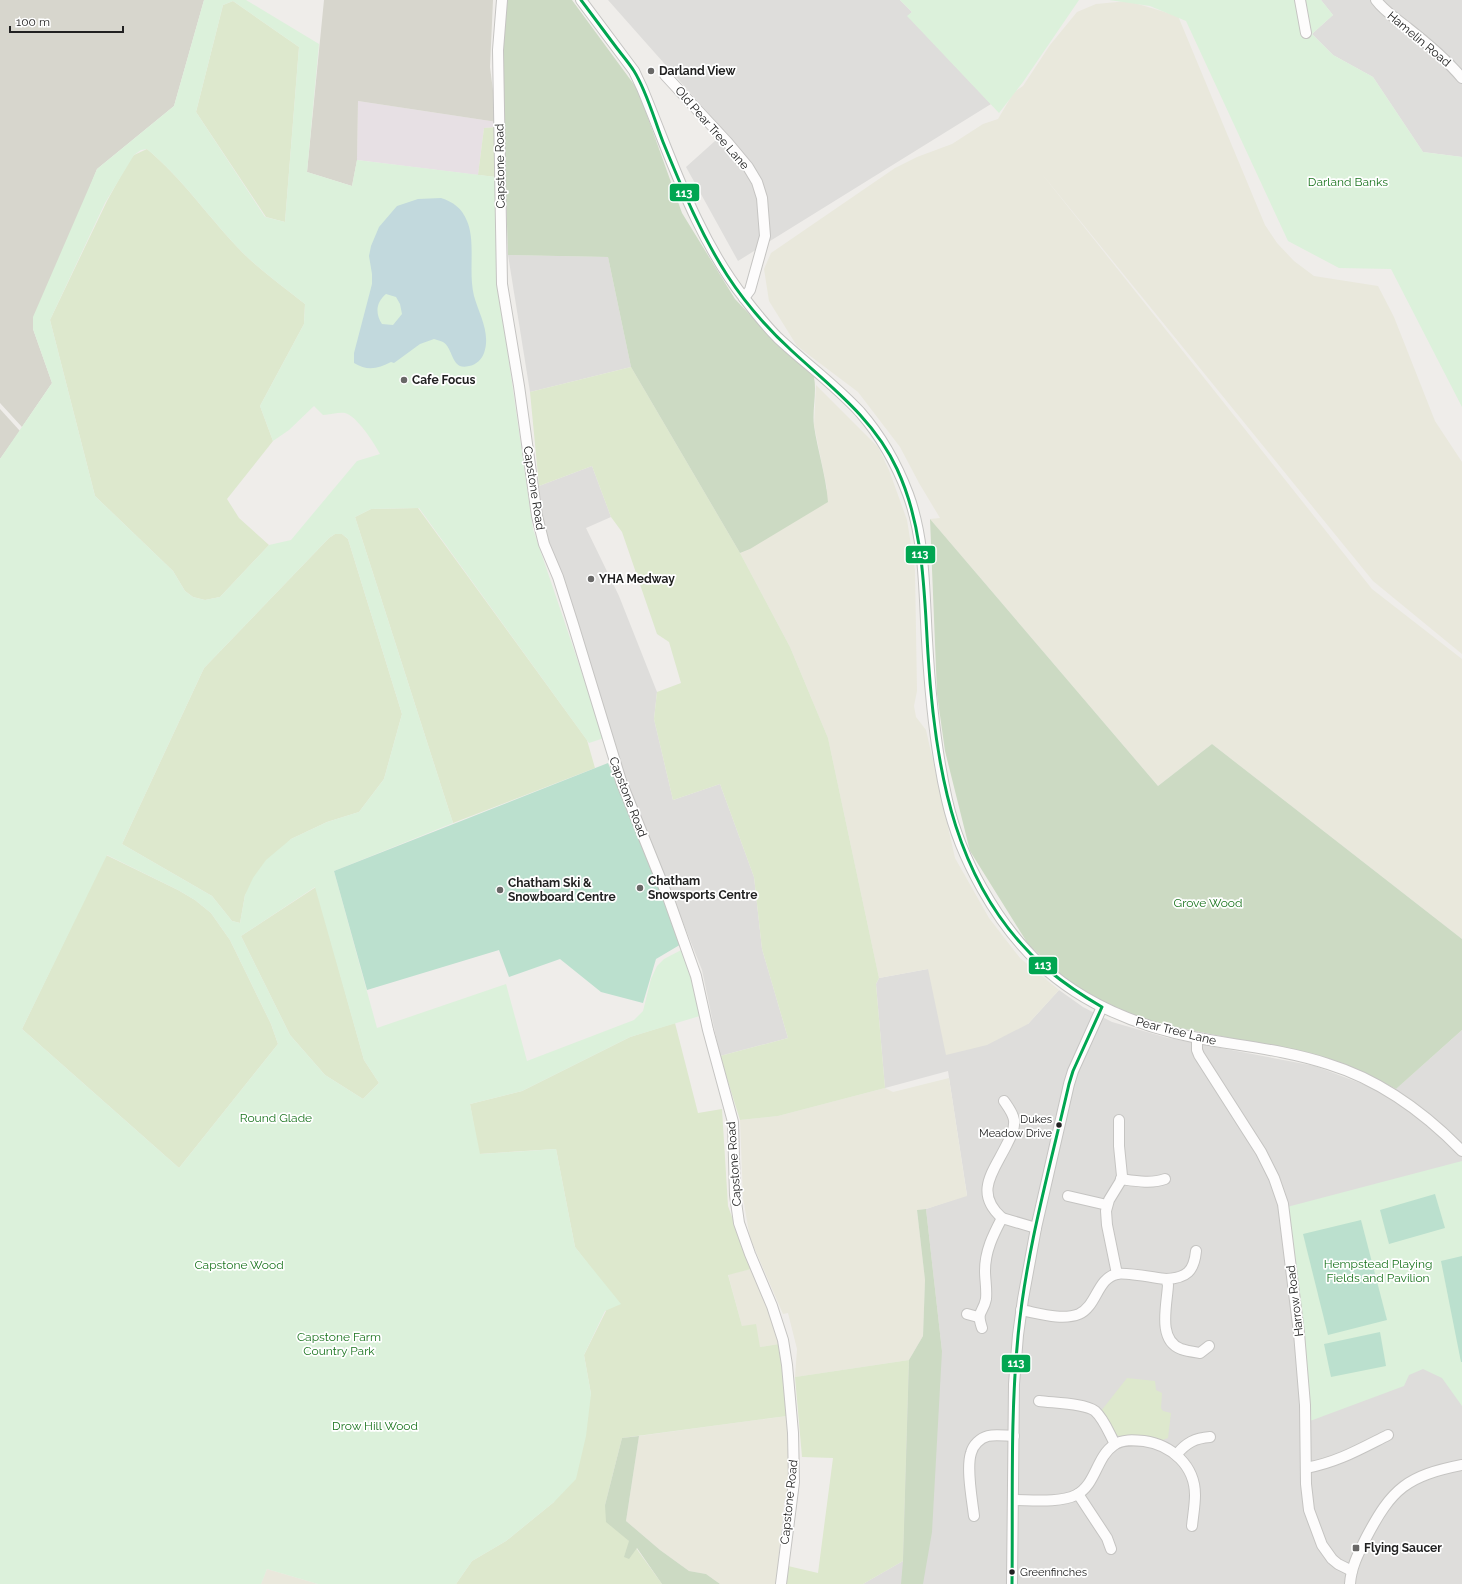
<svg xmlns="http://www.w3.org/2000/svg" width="1462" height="1584" viewBox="0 0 1462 1584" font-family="Raleway,sans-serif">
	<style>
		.residential { fill: #dedddb }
		.industrial { fill: #e7e0e4 }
		.construction { fill: #d7d6cd }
		.farmland { fill: #e9e8dc }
		.grass { fill: #dde8cd }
		.forest { fill: #ccdac3 }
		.park { fill: #dcf1db; fill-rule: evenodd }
		.pitch { fill: #bbe0ce }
		.water { fill: #c2d9dd; fill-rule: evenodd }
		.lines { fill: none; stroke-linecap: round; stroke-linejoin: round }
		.minor-casing { stroke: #c5c4c2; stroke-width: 12 }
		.minor { stroke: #fdfcfc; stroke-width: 10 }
		.bus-1-casing { stroke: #fff; stroke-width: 6 }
		.bus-1 { stroke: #00a651; stroke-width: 3 }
		.poi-dot { fill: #696867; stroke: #fff; stroke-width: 1.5 }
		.bus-dot { fill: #212121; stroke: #fff; stroke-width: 1.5 }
		.labels { text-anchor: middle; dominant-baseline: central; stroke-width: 3.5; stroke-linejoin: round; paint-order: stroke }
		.bus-label { font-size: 11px; fill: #212121; stroke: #fff; text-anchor: end }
		.street-label { font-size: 12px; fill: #212121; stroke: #fff }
		.poi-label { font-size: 12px; font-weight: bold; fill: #212121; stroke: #fff; text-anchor: start }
		.park-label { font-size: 12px; fill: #1a741e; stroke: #fff }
		.line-badge { stroke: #fff; stroke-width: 1.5 }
		.badge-label { font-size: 11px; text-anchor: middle; font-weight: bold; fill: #fff }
	</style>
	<rect width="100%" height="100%" fill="#efedea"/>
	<g class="residential">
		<path d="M608,0H900L912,12L908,16L991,104L738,261L686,167L725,132Z"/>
		<path d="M1321,0H1462V157L1423,152L1373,77L1333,55L1312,34L1333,15Z"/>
		<path d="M508,255L608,257L631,367L530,392Z"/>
		<path d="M592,466L611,517L586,528L619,596L657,692L654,719L673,800L720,784L754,877L762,949L788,1038L720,1056L702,970L621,767L544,528L539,486Z"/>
		<path d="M928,969L1028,1024L1059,990L1083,1007L1112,1022L1168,1038L1315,1066L1368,1086L1388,1096L1462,1030V1584H863L903,1561L909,1360L942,1351L926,1209L967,1195L948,1071L885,1088L876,984L879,978Z"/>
	</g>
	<path class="industrial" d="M358,101L497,122V127L484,128L478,175L357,160Z"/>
	<g class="construction">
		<path d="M0,0H204L174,106L97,169L33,329L52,383L22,427L0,403Z"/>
		<path d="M324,0H493L490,67L497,122L358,101L357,160L352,186L307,172Z"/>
		<path d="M0,409L20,431L0,459Z"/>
	</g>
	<g class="farmland">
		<path d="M1128,1L1178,16L1265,225L1277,243L1294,261L1314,276L1378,286L1394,317L1435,421L1462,462V654L1373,581L1042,174L1372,589L1462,659V939L1212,744L1158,786L930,519L940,518L919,483L900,447L858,392L797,346L769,301L764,269L771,253L895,168L917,157L952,144L983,124L998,119L1014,92L1023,86L1050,45L1077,12L1096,4Z"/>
		<path d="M816,385L878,447L889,470L907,520L915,570L917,691L914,706L916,717L926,730L955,858L989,918L1020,958L1059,990L1028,1024L987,1045L946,1055L928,969L879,978L828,738L790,647L740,553L750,549L827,489L814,425Z"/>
		<path d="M949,1078L967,1196L926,1209L917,1210L925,1280L923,1336L909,1360L795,1377L797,1349L788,1313L783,1314L750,1238L743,1198L740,1120L778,1116L885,1088L893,1092Z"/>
		<path d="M751,1269L770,1307L779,1344L760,1347L742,1326L728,1274Z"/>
		<path d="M787,1416L789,1485L784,1503L776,1584H720L706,1574L689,1571L660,1550L626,1521L639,1436Z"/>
		<path d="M267,1569L318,1584H261Z"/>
	</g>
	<g class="grass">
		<path d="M233,1L299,47L285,222L266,217L196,112L223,5Z"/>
		<path d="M497,127L496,177L478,175L484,128Z"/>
		<path d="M147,149C183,179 209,218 242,252C260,270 285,288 305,304L304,324L260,406L273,441L227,499L239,518L269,545L220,597L205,600L193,597L185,591L173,571L95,496L50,320L107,201L129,161L134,155Z"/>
		<path d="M631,367L740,553L790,647L828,738L879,978L876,984L885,1088L778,1116L740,1120L720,1056L788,1038L762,949L754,877L720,784L673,800L654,719L657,692L681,683L669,642L657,634L622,532L611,517L592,466L539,486L530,392Z"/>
		<path d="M418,508L587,740L595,768L453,823L355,517L371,509Z"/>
		<path d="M335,534H342L348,539L402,714L384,779L359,812L327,822L291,839L245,895L240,923L232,921L212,896L122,844L204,668L329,538Z"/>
		<path d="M106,855L178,890L195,900L211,913L230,940L271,1024L278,1044L179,1168L22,1029Z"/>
		<path d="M316,887L364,1060L379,1083L363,1099L325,1075L290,1035L241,936Z"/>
		<path d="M675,1023L698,1113L722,1109L728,1206L751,1269L728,1275L742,1326L756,1324L760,1347L779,1344L787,1416L622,1438L605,1505L629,1541L636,1548L662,1584H456L472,1561L506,1541L554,1502L591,1394L584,1355L606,1311L592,1269L575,1247L556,1149L479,1154L470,1104L522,1091L630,1037Z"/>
		<path d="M909,1360L903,1561L863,1584H785L788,1566L818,1573L833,1458L802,1457L795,1377Z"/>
		<path d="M1127,1378L1155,1381L1156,1390L1162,1393L1161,1408L1163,1411L1171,1413L1168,1438L1160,1441L1121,1437L1115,1434L1101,1411Z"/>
	</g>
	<g class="forest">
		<path d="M505,0H572L638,90L682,213L735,299L774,340L814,377C817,393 812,410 814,426C818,452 826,476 828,502L750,549L740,553L631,367L608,257L508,255L502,70Z"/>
		<path d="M930,519L1158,786L1212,744L1462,939V1030L1396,1089L1359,1070L1336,1062L1286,1049L1160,1024L1121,1011L1070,983L1028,944L970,851L945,751L937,694Z"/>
		<path d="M926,1209L942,1351L932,1532L923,1584H901L903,1561L909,1360L923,1336L925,1280L917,1210Z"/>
		<path d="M639,1436L626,1521L660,1550L689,1571L706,1574L720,1584H662L637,1548L629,1559L624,1557L629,1541L606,1522L605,1505L622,1438Z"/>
	</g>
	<g class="park">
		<path d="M204,0H246L319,44L307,172L352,186L357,160L496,177L498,285L533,529L604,738L589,743L419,508L371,509L355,517L453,823L334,871L377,1028L506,984L527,1061L634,1020L643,1011L651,979L657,966L664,959L685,948L703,1015L630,1037L522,1091L470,1104L480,1154L556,1149L575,1247L621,1304L605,1311L584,1355L591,1394L586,1436L576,1479L554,1502L506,1541L472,1561L456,1584H318L267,1569L261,1584H0V459L52,383L33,329V317L97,169L174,106ZM233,1L299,47L285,222L265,217L196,112L223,5ZM147,149C183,179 209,218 242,252C260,270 285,288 305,304L304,324L260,406L273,441L289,430L314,406L323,415C330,415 339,412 345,413C356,415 375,444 380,454L357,461L291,540L269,545L220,597L205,600L193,597L185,591L173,571L95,496L50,320L105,203L134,155L141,150ZM335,534H342L348,539L402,714L384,779L359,812L327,822L291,839L266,860L253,878L245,895L240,923L232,921L212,896L122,844L204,668L329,538ZM107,855L178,890L195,900L211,913L230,940L271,1024L278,1044L179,1168L22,1029ZM315,887L364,1060L379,1083L363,1099L325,1075L290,1035L241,936Z"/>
		<path d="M900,0H1079L1023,82L999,113L907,16L912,12Z"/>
		<path d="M1109,0H1321L1333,15L1312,34L1333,55L1373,77L1423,152L1462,157V407L1391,269L1339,268L1288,241L1186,21L1150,6Z"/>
		<path d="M1462,1161V1406L1442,1378L1423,1369L1409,1375L1404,1386L1310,1421L1287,1207Z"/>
	</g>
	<g class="pitch">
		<path d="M608,763L683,943L656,959L643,1003L601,992L560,959L509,977L499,950L367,990L334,871Z"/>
		<path d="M1435,1194L1445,1228L1389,1244L1380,1210Z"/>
		<path d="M1361,1220L1387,1320L1328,1335L1303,1234Z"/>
		<path d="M1462,1256V1362H1461L1441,1261Z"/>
		<path d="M1380,1332L1386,1366L1331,1377L1324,1344Z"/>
	</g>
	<path class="water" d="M441,198C453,202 462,208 467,221C476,242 468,272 474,296C479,314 491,333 484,353C482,359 476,365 469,366C451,371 454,349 443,342C441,341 437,340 434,339L420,344L394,363L391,362C378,369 367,371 354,363V353L372,284V274L369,256L371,246L379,227L397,206L418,199ZM386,294L396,297L400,304L402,314L393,325L382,324C375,314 376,302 386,294Z"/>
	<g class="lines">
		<defs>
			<g id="minor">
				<path d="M502,0L498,50L502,284L519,386L537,516L544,544L558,577L573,624L621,781L669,900L696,976L708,1030L733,1122L735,1195L739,1223L750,1254L772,1306L783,1340L787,1365L793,1433L794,1482L781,1584"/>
				<path d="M581,0L634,71L642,88C672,160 696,237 745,299C755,312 766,326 778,338C805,363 835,385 860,412C881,436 897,465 908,494C925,540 924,591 927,640C930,693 935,748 947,800C960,858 997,924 1040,964C1084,1005 1140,1027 1198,1038C1241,1046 1286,1050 1328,1064C1380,1080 1423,1111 1462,1151"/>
				<path d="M1300,0L1306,33"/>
				<path d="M1376,0C1385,12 1398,20 1409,29C1428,44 1446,59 1462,78"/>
				<path d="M665,75L728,143L748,167L757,182L762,198L765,236L750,290L744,298"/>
				<path d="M1197,1038V1050L1199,1055L1261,1152L1274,1178L1283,1204L1299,1333L1305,1405L1306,1484L1309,1510L1322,1545L1332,1559L1338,1564L1352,1571"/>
				<path d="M1121,1179C1135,1181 1152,1184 1165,1179"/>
				<path d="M1068,1196L1107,1205"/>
				<path d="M1002,1218C973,1192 994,1171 1007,1144C1011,1137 1015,1129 1014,1120C1013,1113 1008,1107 1004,1101"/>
				<path d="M1117,1274L1107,1225L1106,1211L1109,1200L1120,1182L1122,1176L1119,1146V1120"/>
				<path d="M1166,1279C1187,1278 1194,1271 1196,1251"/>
				<path d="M1021,1310C1038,1313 1062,1321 1079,1314C1097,1306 1097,1278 1117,1274C1125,1272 1156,1278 1166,1279L1168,1285C1167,1305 1157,1340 1181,1349C1187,1351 1194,1352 1200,1353L1209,1346"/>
				<path d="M967,1314L978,1317"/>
				<path d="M982,1328C976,1310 983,1314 986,1299C987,1289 985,1280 985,1271C985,1251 993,1235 1002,1218L1036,1228"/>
				<path d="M1039,1401C1053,1403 1084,1403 1095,1411C1104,1419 1109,1433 1115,1444"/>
				<path d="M1177,1454C1186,1443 1195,1438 1210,1437"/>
				<path d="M1306,1468C1338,1462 1360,1449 1388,1435"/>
				<path d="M1078,1494L1107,1538L1111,1549"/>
				<path d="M1013,1500C1031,1500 1060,1503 1076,1495C1096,1485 1096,1457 1114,1445C1122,1439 1134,1440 1144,1441C1172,1445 1195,1466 1195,1495C1195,1505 1193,1516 1192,1526"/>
				<path d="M974,1516C972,1499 966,1468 971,1453C973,1445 980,1438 988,1436C996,1434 1006,1436 1014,1436"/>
				<path d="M1012,1584L1014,1384L1018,1335L1023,1299L1036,1228L1069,1084L1073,1071L1102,1007"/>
				<path d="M1350,1584C1351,1567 1359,1552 1366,1538C1392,1488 1407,1476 1462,1465"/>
			</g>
		</defs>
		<use href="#minor" class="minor-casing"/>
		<use href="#minor" class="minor"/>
		<defs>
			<path id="bus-1" d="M581,0C593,16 605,32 616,47C622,55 629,63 634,71C647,92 654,119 663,142C682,188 700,233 727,275C745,303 767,328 792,351C831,387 874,419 897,469C924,527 924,591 928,654C935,770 955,891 1048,970C1065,984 1083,996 1102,1007L1073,1071L1069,1084C1050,1167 1026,1251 1018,1336C1010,1418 1013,1502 1012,1584"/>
		</defs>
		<use href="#bus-1" class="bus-1-casing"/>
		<use href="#bus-1" class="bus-1"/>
	</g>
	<g class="poi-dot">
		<circle cx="651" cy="71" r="4"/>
		<circle cx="404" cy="380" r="4"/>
		<circle cx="591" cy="579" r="4"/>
		<circle cx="640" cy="888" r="4"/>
		<circle cx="500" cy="890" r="4"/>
		<rect x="1352" y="1544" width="8" height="8" rx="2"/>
	</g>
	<g class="bus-dot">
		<circle cx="1059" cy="1125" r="3.5"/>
		<circle cx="1012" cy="1572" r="3.5"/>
	</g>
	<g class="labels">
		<g class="bus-label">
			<text x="1052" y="1119">Dukes<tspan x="1052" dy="14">Meadow Drive</tspan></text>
			<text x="1020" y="1572" text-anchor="start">Greenfinches</text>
		</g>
		<g class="street-label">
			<text transform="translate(1419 39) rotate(40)">Hamelin Road</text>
			<text transform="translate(712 128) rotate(49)">Old Pear Tree Lane</text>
			<text transform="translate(500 166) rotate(-91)">Capstone Road</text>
			<text transform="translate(534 488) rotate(81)">Capstone Road</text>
			<text transform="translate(628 797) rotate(69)">Capstone Road</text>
			<text transform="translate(1176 1031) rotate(14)">Pear Tree Lane</text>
			<text transform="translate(734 1164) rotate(-94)">Capstone Road</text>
			<text transform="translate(1295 1301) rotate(-97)">Harrow Road</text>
			<text transform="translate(789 1502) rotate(-84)">Capstone Road</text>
		</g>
		<g class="poi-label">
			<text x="659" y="71">Darland View</text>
			<text x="412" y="380">Cafe Focus</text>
			<text x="599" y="579">YHA Medway</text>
			<text x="648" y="881">Chatham<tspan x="648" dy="14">Snowsports Centre</tspan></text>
			<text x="508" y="883">Chatham Ski &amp;<tspan x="508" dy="14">Snowboard Centre</tspan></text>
			<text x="1364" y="1548">Flying Saucer</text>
		</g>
		<g class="park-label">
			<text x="1348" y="182">Darland Banks</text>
			<text x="1208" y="903">Grove Wood</text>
			<text x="276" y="1118">Round Glade</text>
			<text x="1378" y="1264">Hempstead Playing<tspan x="1378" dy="14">Fields and Pavilion</tspan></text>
			<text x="239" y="1265">Capstone Wood</text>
			<text x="339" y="1337">Capstone Farm<tspan x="339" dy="14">Country Park</tspan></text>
			<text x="375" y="1426">Drow Hill Wood</text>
		</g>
	</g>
	<g class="line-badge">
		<rect x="669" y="183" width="31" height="19" rx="4" fill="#00a651"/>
		<rect x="905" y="545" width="31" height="19" rx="4" fill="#00a651"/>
		<rect x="1028" y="956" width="30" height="19" rx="4" fill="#00a651"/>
		<rect x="1001" y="1354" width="30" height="19" rx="4" fill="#00a651"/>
	</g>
	<g class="badge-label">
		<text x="684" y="197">113</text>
		<text x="920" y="558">113</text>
		<text x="1043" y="969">113</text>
		<text x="1016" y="1367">113</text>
	</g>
	<path d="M10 26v6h113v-6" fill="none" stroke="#212121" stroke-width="2"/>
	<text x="16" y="26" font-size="12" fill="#212121" stroke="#ffffff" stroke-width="3" paint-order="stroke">100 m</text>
</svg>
